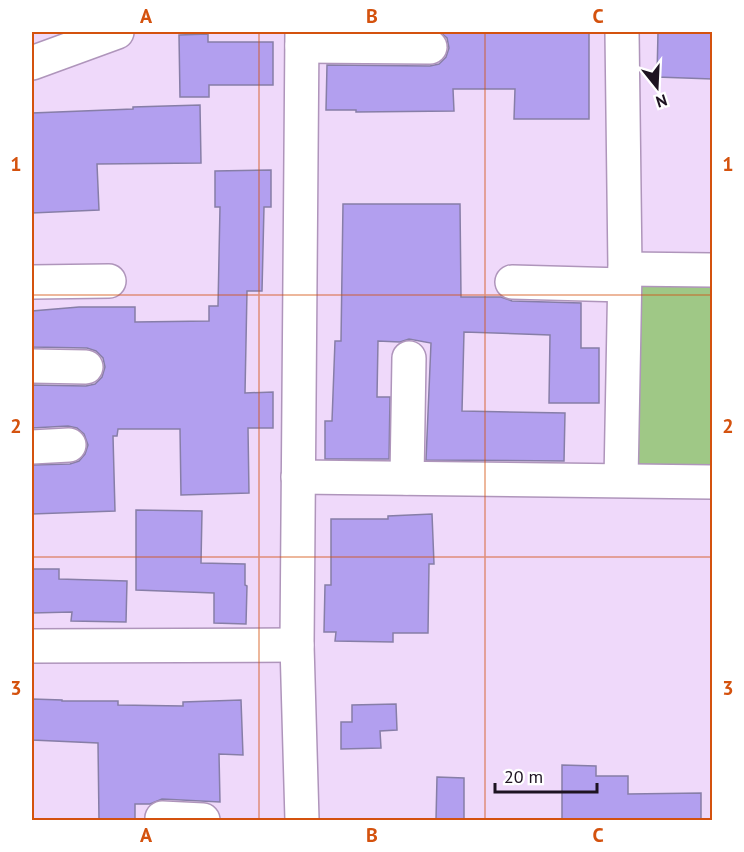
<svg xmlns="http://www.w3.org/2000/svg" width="744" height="852" viewBox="0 0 744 852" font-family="'PT Sans',sans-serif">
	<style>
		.green { fill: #9fc886 }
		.building { fill: #b29fef; stroke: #877ea7; stroke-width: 1.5 }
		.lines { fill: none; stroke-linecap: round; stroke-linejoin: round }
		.minor-casing { stroke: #af95bb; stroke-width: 36 }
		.minor { stroke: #fff; stroke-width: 33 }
		.grid { fill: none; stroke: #d4520e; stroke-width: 1.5; stroke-opacity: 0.55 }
		.neatline { fill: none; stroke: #d4520e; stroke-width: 2 }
		.grid-label { font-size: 20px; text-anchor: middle; font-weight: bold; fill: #d4520e }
	</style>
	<rect width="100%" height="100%" fill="#efd9fa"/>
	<path class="green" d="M636,283L712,284V466H633Z"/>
	<g class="building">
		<path d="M440,32H589V119H514L515,89H453L454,111L356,112V110H326L327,65L430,66L439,64L446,57L449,48L447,38Z"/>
		<path d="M658,32H712V79L657,77Z"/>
		<path d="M208,34V42H273V85H209V97H180L179,35Z"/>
		<path d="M200,105L201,163L97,164L99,210L32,213V113L133,109V107Z"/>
		<path d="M271,170V207H264L262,291H247L245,393L273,392V428H248L249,493L181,495L180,429H118L117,436H113L115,511L32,514V465L70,464L79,461L85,454L88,445L84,434L77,428L68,426L32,428V385L86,386L95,384L102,377L105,367L103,358L96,351L87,348L32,347V311L79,307H135V322L209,321V306H218L220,207H215V171Z"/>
		<path d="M343,204H460L461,297H501L512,301L581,303V348H599V403H549L550,335L464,332L462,411L565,413L564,461L426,460L431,343L409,339L400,342L378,341L377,397H390L389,459H325V421H332L335,341H341Z"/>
		<path d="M136,510L202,511L201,563L245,564V585L247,586L246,624L214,623V593L136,590Z"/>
		<path d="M432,514L434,564H429L428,633H393V642L335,641L336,632H324L325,585H331V519H388V516Z"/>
		<path d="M32,569H59V579L127,581L126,622L71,621L72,612L32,613Z"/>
		<path d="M32,699L62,700V701H118V705L183,706V702L241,700L243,755L219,754L220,802L162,799L150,804H135V820H99L98,743L32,740Z"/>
		<path d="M396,704L397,730L380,731L381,748L341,749V722H352V705Z"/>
		<path d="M562,765L596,766V776H628V794L701,793V820H562Z"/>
		<path d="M437,777L464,778V820H436Z"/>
	</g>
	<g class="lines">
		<defs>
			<g id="minor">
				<path d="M302,46L430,47"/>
				<path d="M32,63L117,32"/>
				<path d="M625,269L712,270"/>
				<path d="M32,282L109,281"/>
				<path d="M512,282L624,285"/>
				<path d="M32,366L86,367"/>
				<path d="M32,447L69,445"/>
				<path d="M298,477L712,482"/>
				<path d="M407,478L409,358"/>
				<path d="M621,480L625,269L622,32"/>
				<path d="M32,646L297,645"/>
				<path d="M162,818L203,820"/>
				<path d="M302,820L297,645L302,32"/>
			</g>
		</defs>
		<use href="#minor" class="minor-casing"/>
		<use href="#minor" class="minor"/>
	</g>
	<path class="grid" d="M259,32V820M485,32V820M32,295H712M32,557H712"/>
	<rect width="744" height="852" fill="none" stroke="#ffffff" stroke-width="66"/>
	<g transform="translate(657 87) rotate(162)" stroke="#ffffff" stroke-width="4.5" paint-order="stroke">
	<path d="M0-4.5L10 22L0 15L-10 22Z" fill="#1d1321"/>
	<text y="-9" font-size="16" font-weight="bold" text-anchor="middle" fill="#1d1321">N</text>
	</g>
	<path d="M495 783v9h102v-9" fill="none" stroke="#1d1321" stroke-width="3"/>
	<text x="504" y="783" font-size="18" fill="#1d1321" stroke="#ffffff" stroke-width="4.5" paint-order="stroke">20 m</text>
	<rect x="33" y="33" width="678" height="786" class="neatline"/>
	<g class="grid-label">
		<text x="146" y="23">A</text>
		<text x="372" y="23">B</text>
		<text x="598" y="23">C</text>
		<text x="16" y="171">1</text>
		<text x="728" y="171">1</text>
		<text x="16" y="433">2</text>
		<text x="728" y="433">2</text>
		<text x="16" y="695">3</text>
		<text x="728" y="695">3</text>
		<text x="146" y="842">A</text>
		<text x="372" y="842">B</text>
		<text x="598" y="842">C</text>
	</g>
</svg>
